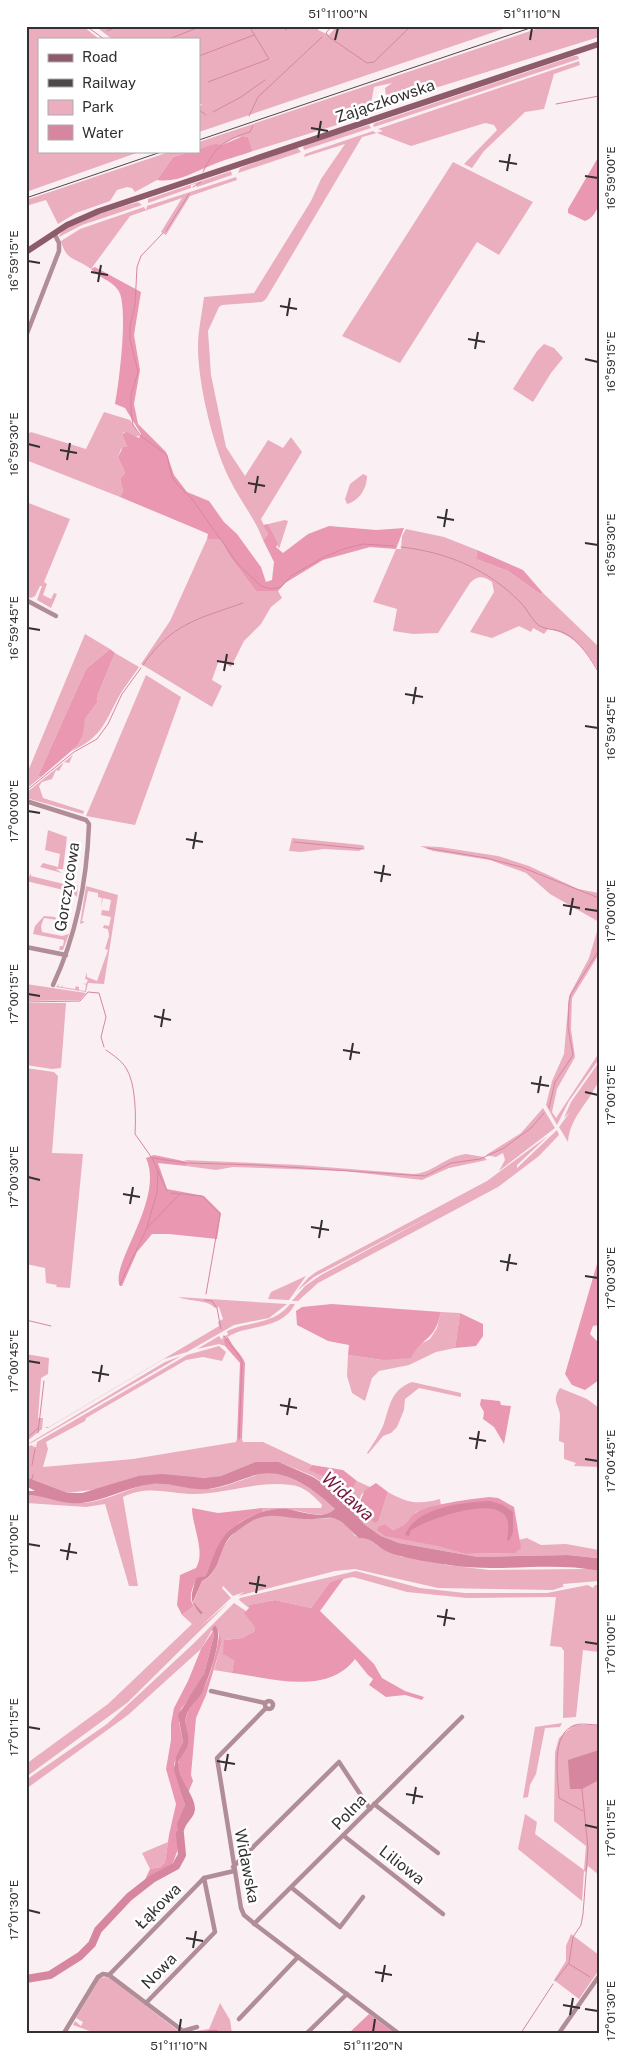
<svg xmlns="http://www.w3.org/2000/svg" width="625" height="2059" viewBox="0 0 625 2059" font-family="'Public Sans',sans-serif">
	<style>
		.green { fill: #eaaebf }
		.forest { fill: #ea98b1 }
		.water { fill: #d6869f }
		.lines { fill: none; stroke-linecap: round; stroke-linejoin: round }
		.stream { stroke: #d6869f; stroke-width: 1 }
		.river { stroke: #d6869f; stroke-width: 8 }
		.street { stroke: #b18d97; stroke-width: 4.5 }
		.secondary { stroke: #8e5b6b; stroke-width: 6 }
		.rail { stroke: #4d484a; stroke-width: 1 }
		.ticks { fill: none; stroke: #343031; stroke-width: 2 }
		.labels { text-anchor: middle; dominant-baseline: central; stroke-width: 5; stroke-linejoin: round; paint-order: stroke }
		.street-label { font-size: 16px; fill: #343031; stroke: #fff }
		.water-label { font-size: 18px; font-style: italic; fill: #73153e; stroke: #fff }
		.neatline { fill: none; stroke: #343031; stroke-width: 2 }
		.ticks-label { font-size: 12px; text-anchor: middle; fill: #343031 }
	</style>
	<rect width="100%" height="100%" fill="#faf0f3"/>
	<g class="green">
		<path d="M26,26H83L99,39H39V151H142L26,192Z"/>
		<path d="M95,26H321L318,30L329,35L337,26H512L199,132V107L202,105L199,102V39H112Z"/>
		<path d="M545,26H599V37L387,103L385,88L392,83L374,87L369,115L253,151L248,137C238,135 232,140 224,144C217,147 206,147 199,149V142Z"/>
		<path d="M574,56H578L579,59L374,127L373,125L375,123Z"/>
		<path d="M579,61L580,65L554,74L544,109L525,112L484,151L472,168L464,164L497,130L494,125L485,123L411,146L377,133L362,137L266,299L262,302L222,305L219,307L208,331L211,375L226,447L245,476L268,440L283,448L291,437L302,452L261,519L268,534L263,540C255,518 240,501 230,480C213,447 198,384 198,347C198,330 202,314 204,297L254,293L311,201L321,179L345,144L304,157L305,154L373,131L376,133L383,131L378,129Z"/>
		<path d="M369,125L371,128L304,150L303,147L306,144Z"/>
		<path d="M297,147L301,152L238,173L240,168Z"/>
		<path d="M172,151H192L173,157L157,180L135,192L132,188L127,187L117,190L110,201L76,213L58,224L46,200L26,206V200Z"/>
		<path d="M453,162L533,202L499,255L477,242L400,363L342,336Z"/>
		<path d="M231,171L232,175L197,187L196,184L191,185V188L148,203V199Z"/>
		<path d="M236,177L237,180L190,196L166,235L161,232L182,198L130,216L91,269C76,258 66,261 61,241L80,229L144,207L146,210L147,206Z"/>
		<path d="M138,202L142,205L82,225L59,237C63,222 123,207 138,202Z"/>
		<path d="M544,344L554,348L563,358L551,373L533,402L513,389L537,351Z"/>
		<path d="M104,412L130,420L140,436L133,437L124,432L122,434L127,447L121,449L118,457L125,473L120,479L123,491L120,497L26,460V435L31,432L86,449Z"/>
		<path d="M363,474L367,476C367,488 359,501 347,504L345,499L350,484Z"/>
		<path d="M26,502L70,519L44,582L47,584L43,595L51,599L54,593L57,594L51,608L37,600L42,586H40L35,596L31,598L26,596Z"/>
		<path d="M285,520L288,521L279,549L268,524Z"/>
		<path d="M406,529L444,537L477,550L476,559L508,571L540,594L543,593L599,647V671C585,649 574,634 548,629L544,634L533,628L531,632L519,626L492,638L470,632L494,592L492,582C484,576 477,575 470,583L438,633L413,634L393,631L397,609L373,602L396,549H401L402,536Z"/>
		<path d="M207,539H220L230,557L256,591H278L282,598L271,607L261,624L244,641L231,667L219,660L212,680L222,686L212,707L141,664L170,621Z"/>
		<path d="M85,634L110,649L86,669L38,776L41,777L26,789V776Z"/>
		<path d="M115,653L139,667C132,678 123,688 117,700C103,727 100,737 72,751L77,746L85,719L97,703L98,694Z"/>
		<path d="M146,675L181,697L135,825L86,816Z"/>
		<path d="M73,755L69,763L64,762L59,771L56,770L52,779L42,782L39,786L43,798L84,811L83,814L26,798V793Z"/>
		<path d="M48,830L67,837L63,869H56L62,873L40,867L43,863L58,867L60,854L45,850Z"/>
		<path d="M292,838L362,845L365,847L359,851L324,849L301,852L289,851Z"/>
		<path d="M420,846L440,847L498,856L529,866L578,889L599,893V922L550,894L526,873L518,870L490,860L433,851Z"/>
		<path d="M31,873V876L76,887L78,885L77,897L72,892L26,881V876L29,877Z"/>
		<path d="M86,886L118,895L104,984L88,983L86,992L56,987L60,983L58,986L61,987L63,984L62,987L75,989L76,986L79,987V990L85,991L86,985L83,983L86,984L88,980L85,979L87,972V977L97,981L108,950L105,949L109,936L108,929L103,928L104,925L109,926L111,917L101,915L102,910L109,911L111,900L103,898L101,907L102,898L98,897V893L88,891L82,921L85,922L80,924Z"/>
		<path d="M44,916L55,917L57,920L44,918L41,926L42,932L62,936L69,934L63,950H59L60,946H63L64,940L33,934L35,926Z"/>
		<path d="M599,925V954L572,998L571,1029L575,1057L557,1089L552,1112L556,1118L599,1053V1059L569,1101L557,1125L546,1105L552,1081L564,1054L569,996L589,958Z"/>
		<path d="M26,984L86,993L80,1000L30,1001H26Z"/>
		<path d="M26,1003H66L61,1068L52,1069L26,1065Z"/>
		<path d="M599,1062C599,1068 600,1077 598,1082C588,1104 570,1117 568,1142L559,1127L570,1112L564,1118L571,1102Z"/>
		<path d="M26,1068L54,1072L58,1076L52,1153L83,1154L70,1288L56,1287L57,1285L46,1283L45,1268L26,1264Z"/>
		<path d="M543,1108L555,1128L499,1171L505,1160L503,1153L496,1157L486,1155L521,1133Z"/>
		<path d="M557,1130L559,1135L539,1156L498,1187L318,1283L298,1301H292L305,1286L321,1275L436,1213L314,1277L297,1291L308,1278L316,1272L487,1181L548,1136L517,1165V1168Z"/>
		<path d="M466,1154L484,1157L487,1160L449,1168L422,1180L345,1171L233,1167L216,1170L186,1166L188,1162L184,1160L300,1165L413,1174C434,1173 443,1157 466,1154Z"/>
		<path d="M306,1276L289,1300L268,1299L271,1292Z"/>
		<path d="M178,1297L287,1304L269,1318L234,1325L187,1352L164,1359L48,1428H46L45,1421L46,1427H49L219,1326L218,1322L223,1319L219,1307L215,1308C207,1299 190,1302 178,1297Z"/>
		<path d="M290,1304H295C285,1324 264,1325 245,1330C237,1331 230,1336 223,1339L225,1346L219,1344L197,1349L219,1336L222,1340L223,1336L228,1335L227,1331C248,1321 274,1325 290,1304Z"/>
		<path d="M441,1312L460,1313L455,1348L436,1352L409,1365L379,1371L372,1378L365,1401L352,1393L347,1376L348,1355L382,1360L417,1346L430,1339L437,1328Z"/>
		<path d="M219,1346L226,1352L222,1361L203,1357L186,1360L86,1418L85,1421L46,1442L48,1449L43,1467L133,1459L236,1442L237,1438L242,1439L243,1442H263L312,1465L310,1470L349,1489L352,1490L357,1481L370,1487L361,1495L357,1508L369,1518L379,1520L388,1492C407,1503 418,1505 440,1499L441,1505L416,1512L405,1527L393,1530L385,1524L379,1526L465,1554L514,1553L518,1540L527,1538L541,1545L566,1544L599,1550V1558L568,1555L478,1557L399,1543L381,1536L364,1524L329,1487L313,1476L279,1462H255L221,1476L210,1478L138,1476L98,1489L68,1493L26,1477V1447L32,1445L33,1447L35,1444L34,1447H36L37,1442L187,1355Z"/>
		<path d="M26,1354L49,1358L48,1374L41,1378L38,1418H43L42,1429L26,1442Z"/>
		<path d="M181,1356L33,1442L26,1445L165,1362Z"/>
		<path d="M412,1382L461,1393V1397L419,1388L405,1399L404,1410L397,1427L391,1433L383,1436L368,1454L367,1453C373,1444 379,1435 383,1426C390,1407 390,1390 412,1382Z"/>
		<path d="M560,1388L587,1399L599,1408V1467L574,1466L576,1463L564,1459V1443L559,1441C559,1432 560,1424 560,1415C559,1404 551,1401 560,1388Z"/>
		<path d="M266,1472C294,1474 317,1491 336,1510C319,1520 302,1510 286,1509C277,1509 270,1510 262,1512V1508H321L322,1505C314,1496 304,1486 291,1485C257,1480 224,1495 191,1494C167,1493 146,1485 123,1497L138,1586H129L105,1504L86,1507L26,1503V1495C44,1494 60,1503 79,1503C103,1503 126,1489 149,1484C169,1481 188,1490 207,1489C228,1488 246,1477 266,1472Z"/>
		<path d="M273,1514L306,1519L335,1518L348,1526L355,1536L366,1538L382,1548L402,1557H412L447,1565L489,1570L588,1569L599,1571V1581L563,1584V1586H565L553,1590L438,1588L355,1569L335,1571L238,1596L244,1592L233,1596L223,1586L222,1588L231,1598L200,1627L229,1602L127,1703L26,1777V1764L108,1704L192,1624L182,1615L194,1606L201,1615L203,1614L193,1603L202,1581C216,1576 214,1565 220,1553C230,1532 250,1517 273,1514Z"/>
		<path d="M356,1571L420,1588L465,1593H547L588,1585L593,1588L595,1585H599V1652L583,1650L576,1717L563,1718L564,1651L561,1647L550,1646L556,1597L467,1598L407,1592L353,1577L330,1582L311,1608L275,1600L248,1605L249,1608L239,1600L240,1598Z"/>
		<path d="M234,1603L246,1611L245,1613L256,1627L255,1631L242,1638L224,1640L234,1660L232,1673L214,1670L222,1642L215,1625L201,1649L128,1715L26,1789V1780L107,1724L192,1645Z"/>
		<path d="M562,1723L560,1727L545,1728L536,1774L530,1785L528,1797L523,1798L535,1727Z"/>
		<path d="M574,1725H599V1875L588,1866L586,1872L584,1871L582,1901L518,1849L525,1814L537,1822L535,1834L584,1870L586,1846L554,1821L555,1752L559,1738Z"/>
		<path d="M168,1842L165,1862L160,1867L150,1869L142,1853Z"/>
		<path d="M571,1934L599,1955V1970L579,1999L554,1980L566,1961V1946Z"/>
		<path d="M107,1977L111,1979L181,2033H95L73,2025L75,2021L81,2026L83,2022L76,2018L100,1978Z"/>
		<path d="M220,2003L230,2020L232,2033H183L209,2029Z"/>
	</g>
	<g class="forest">
		<path d="M243,136L248,137L253,151C240,156 225,159 212,165C194,172 178,183 157,180L173,157L215,144L222,145Z"/>
		<path d="M599,156C599,175 607,213 585,221L568,213V209Z"/>
		<path d="M95,267L141,292L134,335L140,370L134,404L138,424L166,452L174,475L187,492L209,501L224,522L237,534L261,567L266,582L272,580L274,562L263,540L268,534L263,525L268,524L278,544L276,547L283,553L308,534L329,526L376,530L404,528L396,549L370,547L323,560L285,583L278,591H256L230,557L220,539H207L208,534L199,530L120,497L123,491L120,479L125,473L118,457L123,447H127L122,434L126,432L139,438L141,434L125,408L115,404C119,384 129,304 118,290C111,280 99,278 91,269Z"/>
		<path d="M477,550L523,570L543,593L540,594L508,571L476,559Z"/>
		<path d="M110,649L115,653L98,694L97,703L85,719L83,734L77,746L41,777L38,776L86,669Z"/>
		<path d="M154,1155L188,1162L186,1166L158,1163L167,1189L204,1196L221,1213L217,1239L169,1234H152L137,1252L122,1286H120C109,1265 165,1200 146,1158Z"/>
		<path d="M599,1257V1325L593,1326L590,1334L599,1343V1380L585,1390L572,1385L565,1374Z"/>
		<path d="M332,1304L441,1312C434,1343 423,1335 411,1358L382,1360L348,1355L349,1345L328,1341L297,1325L296,1311L302,1307Z"/>
		<path d="M460,1313L483,1324V1336L476,1346L455,1348Z"/>
		<path d="M228,1337C233,1348 241,1353 245,1363L242,1439L237,1438L240,1363L225,1346L223,1339Z"/>
		<path d="M481,1399L500,1401L501,1405L511,1406L504,1444L494,1427L483,1419L484,1412L480,1405Z"/>
		<path d="M312,1465L343,1470L357,1481L352,1490L309,1470Z"/>
		<path d="M376,1483L388,1492L379,1520L375,1523L369,1518H364L357,1508L365,1490Z"/>
		<path d="M489,1497L498,1498L514,1507L521,1548L515,1553L465,1554L438,1546L385,1536L377,1530L379,1526L385,1524L393,1530C411,1525 406,1519 417,1512C432,1504 471,1499 489,1497Z"/>
		<path d="M192,1508L218,1513L262,1508V1512C223,1525 221,1545 205,1576L196,1579C193,1588 187,1598 194,1606L182,1615L177,1605L180,1575L196,1568C206,1552 192,1526 192,1508Z"/>
		<path d="M344,1578L320,1611L374,1664L382,1678L405,1691L424,1697L422,1700L405,1695L386,1697L369,1685L373,1679L368,1675L355,1659C327,1696 272,1678 232,1673L234,1660L223,1654L224,1640L242,1638L255,1631V1627L244,1613L249,1608L248,1605L275,1600L311,1608L330,1582Z"/>
		<path d="M213,1631L214,1635L204,1674L200,1684L181,1709L179,1722L183,1742L174,1764L185,1805L178,1834L180,1843L173,1863L144,1882L150,1869L160,1867L165,1862L169,1835L176,1804L166,1769L171,1740V1724L174,1708L188,1681L201,1649Z"/>
		<path d="M219,1633L222,1642L206,1695L196,1718L191,1775L193,1781L188,1793L177,1767L180,1757C195,1745 182,1730 187,1714C190,1705 197,1700 202,1692C209,1681 219,1646 219,1633Z"/>
		<path d="M369,2014L394,2033H349Z"/>
	</g>
	<g class="water">
		<path d="M255,1462H279L313,1477L336,1492L364,1524L381,1536L399,1543L478,1557L568,1555L597,1558L599,1571C551,1561 499,1573 449,1565C435,1563 396,1557 386,1551C376,1545 370,1537 359,1538C351,1532 346,1523 336,1519C329,1516 317,1520 309,1519C283,1519 268,1508 244,1526C239,1530 233,1533 229,1538C218,1552 219,1574 202,1581L193,1602L203,1613L201,1615C188,1599 191,1598 196,1578L205,1576C212,1563 215,1547 225,1535C240,1519 265,1507 287,1509C302,1511 322,1521 335,1509C314,1489 283,1465 252,1476C237,1481 224,1487 208,1489C189,1491 171,1482 152,1484C128,1487 106,1500 82,1503C62,1505 45,1495 26,1495V1491H35L26,1486V1477L68,1493H82L138,1476L162,1474L205,1478L221,1476Z"/>
		<path d="M490,1501L503,1505L513,1512V1532L509,1541L507,1540C508,1533 510,1523 506,1517C493,1495 427,1520 411,1530L409,1536L405,1535C416,1507 464,1502 490,1501Z"/>
		<path d="M215,1625C225,1635 208,1679 203,1691C198,1701 189,1705 186,1717C184,1726 190,1735 188,1744C187,1752 180,1756 178,1763C178,1780 195,1795 195,1809C194,1821 182,1821 183,1842L180,1843L177,1824L185,1805L174,1770L176,1757L183,1742L178,1715L204,1674L214,1635L212,1629Z"/>
		<path d="M599,1750V1780L582,1789H570L568,1760Z"/>
	</g>
	<g class="lines">
		<g class="stream">
			<path d="M86,26L104,39"/>
			<path d="M284,26L286,30"/>
			<path d="M332,26L326,33L329,37L367,63L374,62L411,26"/>
			<path d="M501,26L502,28"/>
			<path d="M107,31L119,26"/>
			<path d="M169,39L202,26"/>
			<path d="M199,56L254,35"/>
			<path d="M208,82L269,59L249,26"/>
			<path d="M556,104L599,96"/>
			<path d="M199,110L206,115"/>
			<path d="M213,112L241,97L265,80"/>
			<path d="M249,116L258,97L322,37"/>
			<path d="M203,172C215,147 223,140 250,132L253,126"/>
			<path d="M193,187L201,182"/>
			<path d="M166,231L189,194"/>
			<path d="M163,233L141,256L137,267L135,305L130,326V339L138,372L131,395V413L133,425L141,436L167,455L172,477L177,484L192,499L238,564L261,586L271,589L281,587L291,576L324,557L343,549L363,544L394,546"/>
			<path d="M401,547C446,552 488,569 520,602C527,608 530,617 536,623C544,631 555,628 564,633C579,640 591,659 599,673"/>
			<path d="M143,665C172,623 198,619 243,603"/>
			<path d="M26,791L74,752L97,739L108,724L122,694L141,668"/>
			<path d="M294,842L364,849"/>
			<path d="M427,848L486,858L521,867L599,898"/>
			<path d="M26,1002L80,1001L88,992L99,993L106,1017L101,1037L104,1047"/>
			<path d="M106,1050C113,1055 122,1061 126,1068C136,1083 136,1117 135,1134L152,1158L167,1191"/>
			<path d="M549,1108L555,1082L573,1055L568,1027L569,1002L571,994L599,950"/>
			<path d="M152,1158L187,1163L258,1165L425,1176L451,1163L480,1159L504,1148L531,1128L544,1113"/>
			<path d="M171,1193L202,1196L220,1214L206,1294"/>
			<path d="M147,1227L157,1192L158,1170"/>
			<path d="M120,1284L147,1228L179,1195"/>
			<path d="M205,1300L212,1301L217,1308L221,1329"/>
			<path d="M26,1320L51,1326"/>
			<path d="M224,1336C229,1344 240,1355 242,1362L239,1440"/>
			<path d="M38,1433L44,1381"/>
			<path d="M26,1439L38,1428"/>
			<path d="M32,1465L35,1449"/>
			<path d="M31,1482L33,1475"/>
			<path d="M583,1811L559,1798C558,1778 550,1733 575,1725C581,1723 592,1725 599,1725"/>
			<path d="M569,1964L590,1977"/>
			<path d="M555,1981L569,1963L573,1937L581,1925L583,1914L588,1848L582,1789"/>
			<path d="M598,1983L599,1984"/>
			<path d="M193,2033L216,2030L220,2033"/>
			<path d="M521,2033L553,1984"/>
		</g>
		<path class="river" d="M26,1979L50,1975L80,1956L92,1944L98,1930L129,1897L152,1879L176,1866L182,1855L180,1834"/>
		<g class="street">
			<path d="M26,336L59,251V243L54,233"/>
			<path d="M26,600L56,616"/>
			<path d="M26,801L86,820L89,824C87,880 77,934 53,985"/>
			<path d="M26,947L66,955"/>
			<path d="M211,1691L265,1703"/>
			<circle cx="269" cy="1705" r="4"/>
			<path d="M266,1708L217,1758L241,1908L244,1915L256,1925L398,2033"/>
			<path d="M374,1804L438,1853"/>
			<path d="M344,1836L443,1914"/>
			<path d="M233,1867L339,1762L370,1809"/>
			<path d="M292,1888L340,1927L363,1897"/>
			<path d="M254,1924L462,1717"/>
			<path d="M109,1975L204,1878L234,1871"/>
			<path d="M146,2003L215,1932L204,1878"/>
			<path d="M239,2019L298,1957"/>
			<path d="M64,2033L98,1977L103,1974L109,1975L183,2031L197,2027"/>
			<path d="M307,2033L347,1994"/>
			<path d="M559,2033L599,1976"/>
		</g>
		<path class="secondary" d="M26,252L67,225L99,211L599,44"/>
		<g class="rail">
			<path d="M199,140L536,26"/>
			<path d="M26,198L164,151"/>
		</g>
	</g>
	<path class="ticks" d="M335,40L338,28M530,40L532,28M311,128L328,131M318,138L321,121M499,161L517,164M507,171L510,154M585,176L598,178M28,261L40,263M91,272L108,275M98,282L101,265M280,306L297,309M287,316L290,298M468,339L485,342M475,349L478,332M585,359L598,362M28,444L40,447M60,450L77,453M67,460L70,443M248,483L265,486M255,493L258,476M437,517L454,520M444,527L447,509M585,543L598,545M28,628L40,630M217,661L234,664M224,671L227,654M405,694L423,697M413,704L416,687M585,726L598,728M28,811L40,813M186,839L203,842M193,849L196,832M374,872L391,875M381,882L384,865M563,905L580,908M585,909L598,911M570,915L573,898M28,994L40,996M154,1016L171,1020M161,1027L164,1009M343,1050L360,1053M350,1060L353,1043M531,1083L549,1086M585,1092L598,1095M538,1093L541,1076M28,1177L40,1180M123,1194L140,1197M130,1204L133,1187M311,1227L329,1230M319,1238L322,1220M500,1261L517,1264M507,1271L510,1254M585,1276L598,1278M28,1361L40,1363M92,1372L109,1375M99,1382L102,1365M280,1405L297,1408M287,1415L290,1398M469,1438L486,1441M476,1449L479,1431M585,1459L598,1461M28,1544L40,1546M60,1550L77,1553M67,1560L70,1543M249,1583L266,1586M256,1593L259,1576M437,1616L455,1619M444,1626L447,1609M585,1642L598,1644M28,1727L40,1729M217,1761L235,1764M225,1771L228,1754M406,1794L423,1797M413,1804L416,1787M585,1825L598,1828M28,1910L40,1913M186,1938L203,1941M193,1948L196,1931M375,1972L392,1975M382,1982L385,1965M563,2005L580,2008M585,2009L598,2011M570,2015L573,1998M179,2032L181,2019M373,2032L375,2019"/>
	<g class="labels">
		<g class="street-label">
			<text transform="translate(385 101) rotate(-19)">Zajączkowska</text>
			<text transform="translate(67 887) rotate(-81)">Gorczycowa</text>
			<text transform="translate(349 1812) rotate(-46)">Polna</text>
			<text transform="translate(402 1865) rotate(38)">Liliowa</text>
			<text transform="translate(247 1866) rotate(79)">Widawska</text>
			<text transform="translate(158 1906) rotate(-45)">Łąkowa</text>
			<text transform="translate(159 1971) rotate(-46)">Nowa</text>
		</g>
		<g class="water-label">
			<text transform="translate(348 1496) rotate(42)">Widawa</text>
		</g>
	</g>
	<rect width="625" height="2059" fill="none" stroke="#ffffff" stroke-width="55"/>
	<rect x="38" y="38" width="162" height="115" fill="#ffffff" stroke="#aeacad"/>
	<rect x="48" y="54" width="25" height="8" fill="#8e5b6b" stroke="#aeacad"/>
	<text x="82" y="62" font-size="15" fill="#343031">Road</text>
	<rect x="48" y="79" width="25" height="8" fill="#4d484a" stroke="#aeacad"/>
	<text x="82" y="88" font-size="15" fill="#343031">Railway</text>
	<rect x="48" y="100" width="25" height="15" fill="#eaaebf" stroke="#aeacad"/>
	<text x="82" y="112" font-size="15" fill="#343031">Park</text>
	<rect x="48" y="125" width="25" height="15" fill="#d6869f" stroke="#aeacad"/>
	<text x="82" y="138" font-size="15" fill="#343031">Water</text>
	<rect x="28" y="28" width="570" height="2004" class="neatline"/>
	<g class="ticks-label">
		<text x="338" y="18">51°11'00"N</text>
		<text x="532" y="18">51°11'10"N</text>
		<text transform="translate(611 178) rotate(-90)" y="4">16°59'00"E</text>
		<text transform="translate(14 261) rotate(-90)" y="4">16°59'15"E</text>
		<text transform="translate(611 362) rotate(-90)" y="4">16°59'15"E</text>
		<text transform="translate(14 444) rotate(-90)" y="4">16°59'30"E</text>
		<text transform="translate(611 545) rotate(-90)" y="4">16°59'30"E</text>
		<text transform="translate(14 628) rotate(-90)" y="4">16°59'45"E</text>
		<text transform="translate(611 728) rotate(-90)" y="4">16°59'45"E</text>
		<text transform="translate(14 811) rotate(-90)" y="4">17°00'00"E</text>
		<text transform="translate(611 911) rotate(-90)" y="4">17°00'00"E</text>
		<text transform="translate(14 994) rotate(-90)" y="4">17°00'15"E</text>
		<text transform="translate(611 1095) rotate(-90)" y="4">17°00'15"E</text>
		<text transform="translate(14 1177) rotate(-90)" y="4">17°00'30"E</text>
		<text transform="translate(611 1278) rotate(-90)" y="4">17°00'30"E</text>
		<text transform="translate(14 1361) rotate(-90)" y="4">17°00'45"E</text>
		<text transform="translate(611 1461) rotate(-90)" y="4">17°00'45"E</text>
		<text transform="translate(14 1544) rotate(-90)" y="4">17°01'00"E</text>
		<text transform="translate(611 1644) rotate(-90)" y="4">17°01'00"E</text>
		<text transform="translate(14 1727) rotate(-90)" y="4">17°01'15"E</text>
		<text transform="translate(611 1828) rotate(-90)" y="4">17°01'15"E</text>
		<text transform="translate(14 1910) rotate(-90)" y="4">17°01'30"E</text>
		<text transform="translate(611 2011) rotate(-90)" y="4">17°01'30"E</text>
		<text x="179" y="2050">51°11'10"N</text>
		<text x="373" y="2050">51°11'20"N</text>
	</g>
</svg>
